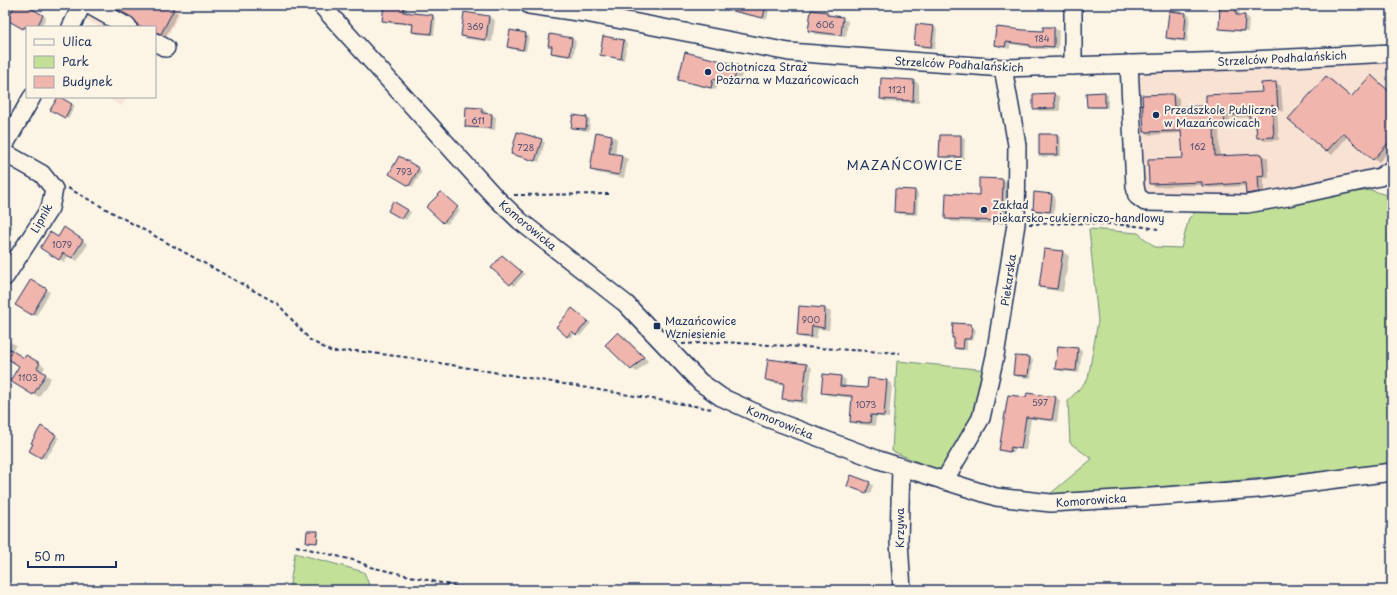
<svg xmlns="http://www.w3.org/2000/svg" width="1397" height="595" viewBox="0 0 1397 595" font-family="'Playpen Sans',sans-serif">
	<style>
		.built { fill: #f8e2d4 }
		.green { fill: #c3e098; stroke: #6f887b }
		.shadow { fill: #0003 }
		.building { fill: #f0b5ad; stroke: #1b2f5e }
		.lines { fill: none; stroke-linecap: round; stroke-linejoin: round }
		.minor-casing { stroke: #1b2f5e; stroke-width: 20 }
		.path { stroke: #1b2f5e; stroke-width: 2; stroke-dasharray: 4 3; stroke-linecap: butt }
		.minor { stroke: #fcf5e5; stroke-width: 17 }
		.poi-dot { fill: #1b2f5e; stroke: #fcf5e5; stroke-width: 1.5 }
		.labels { text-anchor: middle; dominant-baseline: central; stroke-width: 4; stroke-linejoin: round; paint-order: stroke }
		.number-label { font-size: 9px; fill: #505072 }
		.street-label { font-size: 11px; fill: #1b2f5e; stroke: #fcf5e5 }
		.poi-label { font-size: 11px; fill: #1b2f5e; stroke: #fcf5e5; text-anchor: start }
		.quarter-label { font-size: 13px; letter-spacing: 1px; fill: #1b2f5e; stroke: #fcf5e5 }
	</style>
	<rect width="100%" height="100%" fill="#fcf5e5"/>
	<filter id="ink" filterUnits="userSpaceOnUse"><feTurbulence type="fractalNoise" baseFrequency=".025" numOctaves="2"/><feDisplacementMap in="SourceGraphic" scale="8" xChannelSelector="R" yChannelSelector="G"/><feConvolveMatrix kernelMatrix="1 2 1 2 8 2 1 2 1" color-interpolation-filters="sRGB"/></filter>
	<g filter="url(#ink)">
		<g class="built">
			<path d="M91,5H184L161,49L155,46V27H100L84,19Z"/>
			<path d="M1392,63V162L1382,170L1244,198L1142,193L1135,74Z"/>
			<path d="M104,97H127L122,106Z"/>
		</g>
		<g class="green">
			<path d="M1371,190L1392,197V463C1279,478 1164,488 1050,494L1092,459L1070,443L1068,401L1088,379L1098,321L1089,229L1138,233L1155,247L1181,248L1189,218L1203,205L1310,198Z"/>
			<path d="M897,361L987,370L975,416L943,473L892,451Z"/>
			<path d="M295,553L364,572L371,590H289Z"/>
		</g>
		<g class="shadow">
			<path d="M16,5H23L46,17L41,27H27V30L9,20Z"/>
			<path d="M120,5H164L178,13L166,36L161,34L157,35L155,34V27H142Z"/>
			<path d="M385,5H407V14L433,16L436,18L434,35L416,34L413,32V25L387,23L383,21Z"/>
			<path d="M741,5H770L767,19L743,14L740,12Z"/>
			<path d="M1221,5H1237L1240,7L1239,16H1245L1249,18L1248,32L1223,30L1220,28Z"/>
			<path d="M1170,12L1186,14L1190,16L1187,42L1171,40L1167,38Z"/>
			<path d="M465,13L489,17L495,20L492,42L467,39L462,36Z"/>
			<path d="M827,13L848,21L846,37L815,34L809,30Z"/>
			<path d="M934,27L937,29L935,49L918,47L915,45Z"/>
			<path d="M1044,28H1054L1059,31L1058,49L1047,48V49H1035L1031,47L1010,44V49L1000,47L995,45L1044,32Z"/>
			<path d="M525,34L529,36L526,51L511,49L508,47Z"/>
			<path d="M551,36L572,39L576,41L573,57L556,55L552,53L553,47L549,45Z"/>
			<path d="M624,41L627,43L624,60L605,56L601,54Z"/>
			<path d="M737,66L743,69L739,87L718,82L716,90L685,82L679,79Z"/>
			<path d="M1371,76L1392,93V148L1379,162L1374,159L1348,136L1332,155L1326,151L1327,77L1332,80L1352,98Z"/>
			<path d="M914,81L919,84V103L886,102L881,99Z"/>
			<path d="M1276,83L1281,86L1283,112L1277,109L1279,140L1264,141L1258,137L1256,128L1251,124L1250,117L1230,118V129L1219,130L1220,157L1262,155L1268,158L1269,178H1264V195L1252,197L1247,193V186L1209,188L1203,185L1156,187L1150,184L1184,158L1182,133L1150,135L1144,132L1143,96L1173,95L1179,98V108L1207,107L1263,93Z"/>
			<path d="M1105,93L1108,95V108H1091L1088,106Z"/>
			<path d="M1054,94L1060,97V111H1040L1034,108Z"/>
			<path d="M59,97L75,106L68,119L52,110Z"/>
			<path d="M467,108L482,109L486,111L485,115H492L496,117L495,130L469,128L466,126Z"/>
			<path d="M587,118L590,120L589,131L576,129L573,127Z"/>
			<path d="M518,133L545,142L539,162L512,153Z"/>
			<path d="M1040,135H1057L1061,137V156L1043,157L1040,155Z"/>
			<path d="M612,136L617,139L615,155L622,156L628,159L624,178L597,173L591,170Z"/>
			<path d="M961,136L965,138L964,159L944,158L940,156Z"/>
			<path d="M400,158L422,171L413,187L390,173Z"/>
			<path d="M980,179L1003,180L1009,183L1008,217L1004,216L1003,224L952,222L946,218L980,196Z"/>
			<path d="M915,191L918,193L917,215L899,214L895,212Z"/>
			<path d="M441,193L460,210L447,224L443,222Z"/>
			<path d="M1052,195L1055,197L1054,213L1037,212L1034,210Z"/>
			<path d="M394,203L411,212L406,220L389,211Z"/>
			<path d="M5,221L13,226L5,238Z"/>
			<path d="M70,232L88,244L77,261L69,255L64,262L59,259L58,238Z"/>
			<path d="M1045,250L1063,252L1069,256L1063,292L1045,289L1040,286Z"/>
			<path d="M502,256L525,274L514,286L492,268Z"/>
			<path d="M31,281L50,292L36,316L17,305Z"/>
			<path d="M800,307L825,309L831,312L829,330L818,329L816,339L803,338L798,335Z"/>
			<path d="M573,309L591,323L580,336L575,333L571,338L567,336Z"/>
			<path d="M969,325L976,330L973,341L967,340V350H958L955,348V339L953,337Z"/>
			<path d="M618,333L624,336L648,361L637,372L632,369Z"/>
			<path d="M5,339L16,345L12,351L25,359L26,356L45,367L42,372L51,378L39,397L12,380L21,366L8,358L5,363Z"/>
			<path d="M1058,347L1078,349L1082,351L1079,373L1060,371L1056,369Z"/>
			<path d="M1029,358L1033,360L1031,378L1018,377L1014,375Z"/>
			<path d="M807,365L812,368L807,404L788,401L783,398L785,385L772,383L766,380Z"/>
			<path d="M824,375L841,377L846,380L845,387L868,389L887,381L892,384L889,418L876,417L875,426L856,424L851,421L853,398L827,395L822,392Z"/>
			<path d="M1055,398L1060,400L1057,422L1031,419L1026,450L1015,449L1014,453L1004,452L1000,449L1027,399Z"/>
			<path d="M41,428L59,438L50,453L49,452L45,459L30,450Z"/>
			<path d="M870,483L873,485L870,494L848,486Z"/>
			<path d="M317,532L319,533L318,543L307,542Z"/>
		</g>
		<g class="building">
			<path d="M15,5H25L43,15L37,27H24L23,29L7,20Z"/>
			<path d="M109,5H166L174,9L161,34L155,32V27H140L138,26L136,22L133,18Z"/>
			<path d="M384,5H404L403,12L433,15L431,34L412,32L413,24L382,21Z"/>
			<path d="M724,5H766L763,18L724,9Z"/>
			<path d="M1220,5H1236V15H1245L1244,31L1219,29Z"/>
			<path d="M811,10L827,12V15L843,17L841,35L808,31Z"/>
			<path d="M1169,11L1186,13L1184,40L1166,38Z"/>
			<path d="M464,12L489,16L486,40L461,36Z"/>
			<path d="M916,24L934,26L931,47L914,45Z"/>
			<path d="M996,27L1024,30L1043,31V27H1054V47L1043,46V47H1030V45L1006,42L1005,47L994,45Z"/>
			<path d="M510,30L526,33L523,50L507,47Z"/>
			<path d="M550,34L572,38L570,56L551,53L552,46H548Z"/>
			<path d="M603,36L624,40L621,59L600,55Z"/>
			<path d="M685,52L738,65L733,84L713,79L711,88L678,80Z"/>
			<path d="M1371,75L1392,94V139L1373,160L1343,133L1326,152L1288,119L1326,76L1351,97Z"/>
			<path d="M881,78L914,80L913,101L880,99Z"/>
			<path d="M1276,82L1278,110L1272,105L1274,137L1257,138L1256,125H1250L1249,114L1224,115L1225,126L1214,127L1215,156L1262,154L1264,175L1258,176L1259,192L1246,194L1245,183L1202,186V182L1149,184L1148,159L1183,158L1181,131L1144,132L1142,95L1173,94L1174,107L1206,106V95L1262,92L1261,83Z"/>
			<path d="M1105,92V107H1087L1086,93Z"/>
			<path d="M1054,93L1055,108L1033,109V94Z"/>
			<path d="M58,97H60L72,104L65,118L50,110Z"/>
			<path d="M466,107L482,108V113L492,114L491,128L465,127Z"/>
			<path d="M573,115L587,117L586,129L571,128Z"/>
			<path d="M517,132L542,139L535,161L511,154Z"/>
			<path d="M596,132L612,135L609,153L622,155L619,175L590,170Z"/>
			<path d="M1039,134H1057L1058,155H1039Z"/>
			<path d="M940,135H961V157H939Z"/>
			<path d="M399,156L419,168L409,186L389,174Z"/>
			<path d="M979,178L1003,179L1002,214H998V221L945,219L946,193L979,195Z"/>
			<path d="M895,189L915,190L914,213L894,212Z"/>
			<path d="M441,192L458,207L443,223L426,207Z"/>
			<path d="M1034,192L1052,194L1050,212L1033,210Z"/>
			<path d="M393,201L408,210L402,219L388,211Z"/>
			<path d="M64,227L83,240L72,258L63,253L59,260L40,248L50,232L58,237Z"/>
			<path d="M1044,249L1063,251L1057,289L1039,287Z"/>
			<path d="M502,255L522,272L510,285L491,268Z"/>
			<path d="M31,279L47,289L32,315L15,305Z"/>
			<path d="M799,306L825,308L824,328L812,326L811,337L797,336Z"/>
			<path d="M572,308L588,321L576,335L572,331L567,337L556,327Z"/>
			<path d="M953,323L970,324L973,328L970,339H964L963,349L954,348V338H952Z"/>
			<path d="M618,332L644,357L631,370L605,345Z"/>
			<path d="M5,346L24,358L26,355L40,363L37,368L46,374L33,395L10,381L19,366L5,357Z"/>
			<path d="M1058,346L1078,348L1076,371L1055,369Z"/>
			<path d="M1015,356L1030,357L1028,376L1013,375Z"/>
			<path d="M768,359L807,364L802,401L782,399L784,383L765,380Z"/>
			<path d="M823,374L841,376L840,386L867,388L868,378L887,380L884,416L871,415L870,423L850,422L852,396L821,393Z"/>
			<path d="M1027,393L1056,397L1052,420L1026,417L1021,449L1011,447L1010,452L999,450L1008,395L1026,397Z"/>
			<path d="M41,426L56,435L46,452L45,451L41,458L29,451L33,444L31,443Z"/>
			<path d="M851,475L870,482L866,493L847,486Z"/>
			<path d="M307,531H318L317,543L306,542Z"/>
		</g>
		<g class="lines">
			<defs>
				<g id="minor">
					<path d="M89,5L128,27"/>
					<path d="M321,5L493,195L520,221L626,304L700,382L721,397L767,418L879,460L996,497L1051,503L1151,497L1258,489L1392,472"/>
					<path d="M529,5L585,13L789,52L1003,68L1229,61L1392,53"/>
					<path d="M71,27L82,5"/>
					<path d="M155,42L166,48"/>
					<path d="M1129,64L1135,186L1137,196L1145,202L1247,204L1288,197L1380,177L1392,169"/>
					<path d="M1073,66V5"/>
					<path d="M5,144L32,97"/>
					<path d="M5,153L42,174L54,189L50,208L5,277"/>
					<path d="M901,467L899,541L902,590"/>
					<path d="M944,481L981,418L995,356L1016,224L1017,145L1003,68"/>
				</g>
			</defs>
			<use href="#minor" class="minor-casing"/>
			<g class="path">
				<path d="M68,188L278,304L310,340L332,352L356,351L404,357L712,409"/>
				<path d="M514,195L611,194"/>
				<path d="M1029,224C1073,223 1115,222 1158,229"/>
				<path d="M682,344L721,342L900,353"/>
				<path d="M296,546L357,561L370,567L472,590"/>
			</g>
			<use href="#minor" class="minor"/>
		</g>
	</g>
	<g class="poi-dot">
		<circle cx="708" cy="72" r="4"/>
		<circle cx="1156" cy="115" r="4"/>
		<circle cx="984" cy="210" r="4"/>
		<rect x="653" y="322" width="8" height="8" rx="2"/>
	</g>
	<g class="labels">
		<g class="number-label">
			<text x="825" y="24">606</text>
			<text x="475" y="26">369</text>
			<text x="1042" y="38">184</text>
			<text x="897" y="89">1121</text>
			<text x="478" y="120">611</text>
			<text x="1198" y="146">162</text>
			<text x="526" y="147">728</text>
			<text x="404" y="171">793</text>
			<text x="62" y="244">1079</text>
			<text x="811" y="319">900</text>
			<text x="28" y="377">1103</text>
			<text x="1040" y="402">597</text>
			<text x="866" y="404">1073</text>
		</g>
		<g class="street-label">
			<text transform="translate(1282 58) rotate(-3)">Strzelców Podhalańskich</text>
			<text transform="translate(959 64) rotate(3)">Strzelców Podhalańskich</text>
			<text transform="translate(41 218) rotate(-61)">Lipnik</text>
			<text transform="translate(528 225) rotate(40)">Komorowicka</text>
			<text transform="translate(1008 280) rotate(-82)">Piekarska</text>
			<text transform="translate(780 422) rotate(22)">Komorowicka</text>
			<text transform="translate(1091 500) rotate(-4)">Komorowicka</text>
			<text transform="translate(899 528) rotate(-90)">Krzywa</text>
		</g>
		<g class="poi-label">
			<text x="716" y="66">Ochotnicza Straż<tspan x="716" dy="13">Pożarna w Mazańcowicach</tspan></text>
			<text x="1164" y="109">Przedszkole Publiczne<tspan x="1164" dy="13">w Mazańcowicach</tspan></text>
			<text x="992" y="204">Zakład<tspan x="992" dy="13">piekarsko-cukierniczo-handlowy</tspan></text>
			<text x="665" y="320">Mazańcowice<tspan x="665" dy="13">Wzniesienie</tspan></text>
		</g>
		<g class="quarter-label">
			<text x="905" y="164">MAZAŃCOWICE</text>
		</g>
	</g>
	<rect width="1397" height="595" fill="none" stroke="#fcf5e5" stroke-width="20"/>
	<rect x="10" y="10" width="1377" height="575" fill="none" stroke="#1b2f5e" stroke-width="1.5" filter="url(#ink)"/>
	<rect x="26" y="26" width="130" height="72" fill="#fcf5e5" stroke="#a2a6af"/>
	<rect x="34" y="39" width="20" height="6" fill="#fcf5e5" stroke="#a2a6af"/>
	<text x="62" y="46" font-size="12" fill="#1b2f5e">Ulica</text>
	<rect x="34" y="56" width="20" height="12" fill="#c3e098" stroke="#a2a6af"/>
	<text x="62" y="66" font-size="12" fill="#1b2f5e">Park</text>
	<rect x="34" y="76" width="20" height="12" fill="#f0b5ad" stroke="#a2a6af"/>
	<text x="62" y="86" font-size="12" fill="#1b2f5e">Budynek</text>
	<path d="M28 561v6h88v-6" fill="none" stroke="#1b2f5e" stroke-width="2"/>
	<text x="34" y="561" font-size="12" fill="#1b2f5e" stroke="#fcf5e5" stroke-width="3" paint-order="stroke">50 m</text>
</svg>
